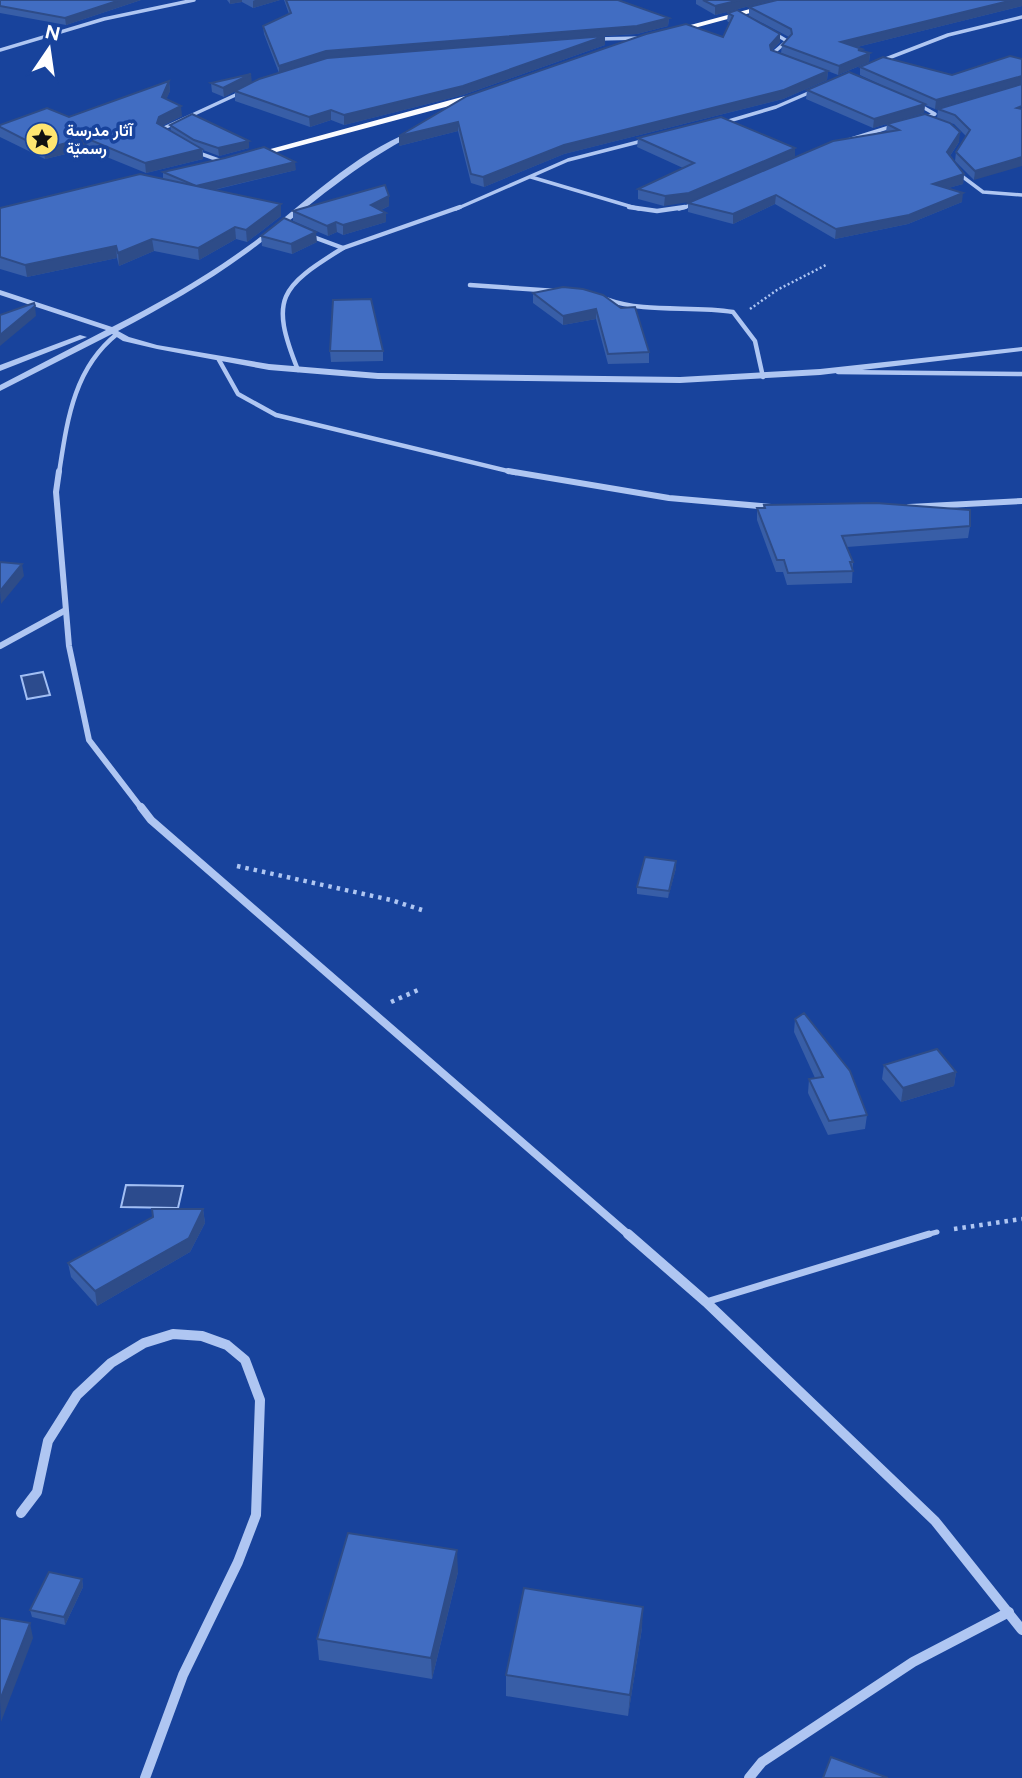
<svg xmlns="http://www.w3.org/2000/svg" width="1022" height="1778" viewBox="0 0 1022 1778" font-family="Figtree,Vazirmatn,sans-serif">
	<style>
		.water { fill: #2c4b8d; stroke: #a2bff4; stroke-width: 2 }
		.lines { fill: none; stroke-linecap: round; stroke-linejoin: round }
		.path-far1 { stroke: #afc6f2; stroke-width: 2.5; stroke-dasharray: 2 2.5; stroke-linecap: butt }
		.path { stroke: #afc6f2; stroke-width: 4.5; stroke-dasharray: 3.5 5; stroke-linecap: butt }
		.service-far1 { stroke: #afc6f2; stroke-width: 5 }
		.service { stroke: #afc6f2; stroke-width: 7 }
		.minor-far4 { stroke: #afc6f2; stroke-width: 3.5 }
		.minor-far3 { stroke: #afc6f2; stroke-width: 4.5 }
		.minor-far2 { stroke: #afc6f2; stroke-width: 6 }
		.minor-far1 { stroke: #afc6f2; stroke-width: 8 }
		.minor { stroke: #afc6f2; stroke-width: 10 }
		.tertiary { fill: #afc6f2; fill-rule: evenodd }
		.primary { fill: #fafbff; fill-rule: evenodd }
		.wall { fill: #385ea7 }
		.shaded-wall { fill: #2e4c88 }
		.building { fill: #416dc2; stroke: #2e4c88; stroke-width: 2 }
		.labels { text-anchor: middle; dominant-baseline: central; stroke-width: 7; stroke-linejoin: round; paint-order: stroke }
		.far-poi-label { font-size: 16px; font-weight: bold; fill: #fff; stroke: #18439c; text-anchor: start }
	</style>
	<rect width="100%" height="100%" fill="#18439c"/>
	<g class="water">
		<path d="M43,672L50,695L27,699L21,676Z"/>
		<path d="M126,1185L183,1186L178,1208L121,1207Z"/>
	</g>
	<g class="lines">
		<path class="path-far1" d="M750,309L777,290L826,265"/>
		<g class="path">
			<path d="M237,866L391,900L422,910"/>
			<path d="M391,1002L418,990"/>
			<path d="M954,1229L1022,1219"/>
		</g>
		<path class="service-far1" d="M922,1236L937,1232"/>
		<path class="service" d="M706,1302L929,1234"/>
		<g class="minor-far4">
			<path d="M772,32L787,41L772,54L775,56"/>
			<path d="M597,39L641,38"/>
			<path d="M0,50L104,19L194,0"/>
			<path d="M878,62L948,35L1022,17"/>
			<path d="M919,105L935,114L924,118"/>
			<path d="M722,123L776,107L813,91"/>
			<path d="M164,134V128L242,92"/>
			<path d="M848,140L893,126"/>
			<path d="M196,152L224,162"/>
			<path d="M959,174L983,192L1022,195"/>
			<path d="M531,177L639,209"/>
			<path d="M456,209L568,160L646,140"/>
			<path d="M679,209L695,204"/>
		</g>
		<g class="minor-far3">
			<path d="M629,207L657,211L685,207"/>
			<path d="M308,235L343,248L460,207"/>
			<path d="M470,285L556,291"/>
			<path d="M606,299C647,314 690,305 733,312L755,341L763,377"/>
			<path d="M219,360L238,394L276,415L516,473"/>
			<path d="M298,370C269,298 280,287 343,248"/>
			<path d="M838,372L1022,374"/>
			<path d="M59,473C67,422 73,369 117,334"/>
		</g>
		<g class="minor-far2">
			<path d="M59,471L56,492L69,646L89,740L142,809"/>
			<path d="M508,471L669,498L771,507"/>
			<path d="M909,507L1022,501"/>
			<path d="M0,646L64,611"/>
		</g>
		<path class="minor-far1" d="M141,807L151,820L630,1236"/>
		<g class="minor">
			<path d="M628,1234L706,1302L935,1521L1022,1630"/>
			<path d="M21,1513L37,1492L48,1441L77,1395L111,1363L144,1343L173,1334L202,1336L227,1345L245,1360L260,1400L256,1515L238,1562L183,1675L145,1778"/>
			<path d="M749,1778L762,1762L913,1662L1009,1612"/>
		</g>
		<g class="tertiary">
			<path d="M413,131L416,133L415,134C357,163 310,206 259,244C215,278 167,305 118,331L129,337L157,345L269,364L378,373L680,377L820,369L1022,347V351L820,375L680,383L378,379L269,370L157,349L123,341L112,334L0,391V385L106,330L0,295V290L112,327C162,302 210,274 255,241C305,203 353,154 413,131Z"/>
			<path d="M80,335L87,337L0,371V365Z"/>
		</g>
		<g class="primary">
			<path d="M784,0H798L672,34L668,31Z"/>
			<path d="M480,92L483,93V97L250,159L245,156Z"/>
		</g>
	</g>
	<g class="wall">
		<path d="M0,0H141L66,25L0,13Z"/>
		<path d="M227,0H280L253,8L242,2L230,4Z"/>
		<path d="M284,0H618L669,18L668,26L637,34L605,36V45L463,95L344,125L331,120L310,127L235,101V91L224,97L212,92L211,83H252L279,73L264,34L263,26L289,14Z"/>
		<path d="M696,0H773L715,15L696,4Z"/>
		<path d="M1022,0V6L857,47L862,49V51L870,53L869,62L838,75L781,53L782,45L789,37L749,16V7Z"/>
		<path d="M728,13L780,42L772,50L828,71L827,80L783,99L564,154L484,187L471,183L458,131L399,146V136L723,37L730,23L727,21Z"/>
		<path d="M1010,56L974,180L955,161L956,152L966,136L954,124L950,123L959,142L950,156L964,174L963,184L948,188L962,202L908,224L835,239L775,204L733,224L688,212V203L886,132L887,124L937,118L938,109L981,96L935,109L925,105L924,113L873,128L806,99L807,90L898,93L860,75V67L952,75Z"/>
		<path d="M169,81L170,91L166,99L182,116L162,126L171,131L170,125L249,141V148L219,156L203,150V159L146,173L87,149L45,159L0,137V125L69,117Z"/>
		<path d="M638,138L795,148V157L664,206L638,199V189L683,168L637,147Z"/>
		<path d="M296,170L214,190L281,204V216L247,242L236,239L199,260L154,251L119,266L117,258L27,277L0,269V208L163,179V172Z"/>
		<path d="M389,196V206L381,210L386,222L343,235L337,232L328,236L293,221V211Z"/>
		<path d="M261,236L317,242L292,254L262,246Z"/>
		<path d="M533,293L621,308L649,352V363L608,364L596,319L563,325L533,303Z"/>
		<path d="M330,351H383V361L331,362Z"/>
		<path d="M764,505L970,526L968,538L847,547L853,562L852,583L787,585L783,572H776L757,520V508H763Z"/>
		<path d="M676,861V868L668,898L637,894V887Z"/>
		<path d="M795,1019L867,1115L865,1129L828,1135L808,1093L809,1079L815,1078L794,1032Z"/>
		<path d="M884,1065L956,1072L954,1086L901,1102L882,1079Z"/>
		<path d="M203,1209L205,1223L190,1252L97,1306L71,1277L68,1263Z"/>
		<path d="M458,1572L432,1679L319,1660L317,1639Z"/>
		<path d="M82,1579L83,1587L65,1625L32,1617L30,1610Z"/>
		<path d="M642,1628L628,1716L506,1696V1675Z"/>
	</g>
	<g class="shaded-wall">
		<path d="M120,0H141L66,25L65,18Z"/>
		<path d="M230,0H242V2L230,4Z"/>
		<path d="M255,0H280L253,8V1Z"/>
		<path d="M740,0H773L715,15V6Z"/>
		<path d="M1013,0H1022V6L841,51V42Z"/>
		<path d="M669,18L668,26L637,34L605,36V45L463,95L344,125V115L279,74V66L326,51Z"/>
		<path d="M780,34V42L769,53L770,45Z"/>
		<path d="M862,49V57L870,53L869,62L838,75L839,66L858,50Z"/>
		<path d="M828,71L827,80L783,99L564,154L484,187L483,177L564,145Z"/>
		<path d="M251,74L252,83L224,97L223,88Z"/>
		<path d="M1022,76V84L935,109L936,100Z"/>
		<path d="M169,81L170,91L163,107L162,97Z"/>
		<path d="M925,104L924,113L873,128L874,119Z"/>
		<path d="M181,106L182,116L160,127L157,123L159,117Z"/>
		<path d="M331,110V120L310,127L309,117Z"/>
		<path d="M458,122V131L399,146V136Z"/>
		<path d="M960,132L959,142L946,162L947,152Z"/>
		<path d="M86,138L87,149L45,159L43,149Z"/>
		<path d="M249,141V148L219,156L218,148Z"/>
		<path d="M795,148V157L689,202L664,206L665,196Z"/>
		<path d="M202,149L203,159L146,173L145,163Z"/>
		<path d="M1022,157V166L974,180L975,171Z"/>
		<path d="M295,162L296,170L196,194V186Z"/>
		<path d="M964,174L963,184L931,193L933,184Z"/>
		<path d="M963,193L962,202L908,224L835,239L836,229Z"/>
		<path d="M776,195L775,204L733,224V214Z"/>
		<path d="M389,196V206L371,215V205Z"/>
		<path d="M281,204V216L247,242L246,230Z"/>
		<path d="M386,213V222L343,235V225Z"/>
		<path d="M336,222L337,232L328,236L327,226Z"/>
		<path d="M235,227L236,239L199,260L198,248Z"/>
		<path d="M316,232L317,242L292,254L291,244Z"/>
		<path d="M152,239L154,251L119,266L118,253Z"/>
		<path d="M116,246L117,258L27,277L25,265Z"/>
		<path d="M35,306L36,316L0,346V335Z"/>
		<path d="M596,309V319L563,325V316Z"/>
		<path d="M22,564L24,576L1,604L0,591Z"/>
		<path d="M676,861V868L668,898L669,891Z"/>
		<path d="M956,1072L954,1086L901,1102L903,1088Z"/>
		<path d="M203,1209L205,1223L190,1252L97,1306L95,1291Z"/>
		<path d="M457,1550L458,1572L432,1679L431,1658Z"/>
		<path d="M82,1579L83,1587L65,1625L64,1617Z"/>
		<path d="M643,1607L642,1628L628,1716L630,1695Z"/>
		<path d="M30,1623L33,1638L1,1722L0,1700Z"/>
	</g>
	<g class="building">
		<path d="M0,0H120L65,18L0,6Z"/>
		<path d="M286,0H618L669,18L637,26L326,51L279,66L263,26L291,13Z"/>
		<path d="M703,0H740L715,6Z"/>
		<path d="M777,0H1013L841,42L862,49L858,50L870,53L839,66L782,45L792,34L791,29L749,7Z"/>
		<path d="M737,10L780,34L770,45L771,50L828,71L784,90L564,145L483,177L471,174L458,122L399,136L467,96L646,34L686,24L723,37L733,16L728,13Z"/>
		<path d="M605,36L463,86L344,115L331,110L309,117L235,91L259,79L327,58Z"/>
		<path d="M1010,56L1022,59V76L936,100L860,67L883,57L952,75Z"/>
		<path d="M849,72L925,104L874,119L807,90Z"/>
		<path d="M251,74L223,88L211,83Z"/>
		<path d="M169,81L162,97L181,106L159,117L157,123L202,149L145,163L86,138L43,149L0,127V125L47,108L69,117Z"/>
		<path d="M1022,84V106L1017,108L1022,109V157L975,171L956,152L970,130L955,115L938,109Z"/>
		<path d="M192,114L249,141L218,148L194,140L170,125Z"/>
		<path d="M925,114L950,123L960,132L947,152L964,174L933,184L963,193L909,215L836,229L776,195L733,214L688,203L833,141L899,130L887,124Z"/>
		<path d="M721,117L795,148L689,193L665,196L638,189L694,163L638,138Z"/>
		<path d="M264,147L295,162L196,186L163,172L225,158Z"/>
		<path d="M140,174L281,204L246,230L235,227L198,248L152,239L118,253L116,246L25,265L0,257V208Z"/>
		<path d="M385,185L389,196L371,205L386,213L343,225L336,222L327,226L293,211Z"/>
		<path d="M284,218L316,232L291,244L261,236Z"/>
		<path d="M563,287L583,289L603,295L621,308L635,307L649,352L608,354L596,309L563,316L533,293Z"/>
		<path d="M371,299L383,351H330L333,300Z"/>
		<path d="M34,303L35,306L0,335V315Z"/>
		<path d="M876,503L970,510V526L842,536L853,562H850L853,571L788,573L784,560H777L757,508H765L764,505Z"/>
		<path d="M0,562L22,564L0,591Z"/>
		<path d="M645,857L676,861L669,891L637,887Z"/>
		<path d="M804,1013L850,1071L867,1115L829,1121L809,1079L823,1077L795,1019Z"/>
		<path d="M937,1049L956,1072L903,1088L884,1065Z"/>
		<path d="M152,1209H203L189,1238L95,1291L68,1263L153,1217Z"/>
		<path d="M348,1533L457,1550L431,1658L317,1639Z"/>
		<path d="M49,1572L82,1579L64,1617L30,1610Z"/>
		<path d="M524,1588L643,1607L630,1695L506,1675Z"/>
		<path d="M0,1618L30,1623L0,1700Z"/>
		<path d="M831,1757L888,1778H823Z"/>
	</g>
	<defs>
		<symbol id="sight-disc" viewBox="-11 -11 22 22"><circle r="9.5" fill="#ffe570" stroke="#18439c"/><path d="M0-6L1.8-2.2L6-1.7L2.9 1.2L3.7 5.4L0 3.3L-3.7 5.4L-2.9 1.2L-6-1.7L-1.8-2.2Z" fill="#111"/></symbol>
	</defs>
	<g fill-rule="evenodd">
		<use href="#sight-disc" x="23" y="120" width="38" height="38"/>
	</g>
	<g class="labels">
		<g class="far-poi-label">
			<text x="66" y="130">آثار مدرسة<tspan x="66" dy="18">رسميّة</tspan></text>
		</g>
	</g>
	<g transform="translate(49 49) rotate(13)" stroke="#18439c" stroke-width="5" paint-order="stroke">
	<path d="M0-5L12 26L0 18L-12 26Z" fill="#ffffff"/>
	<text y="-10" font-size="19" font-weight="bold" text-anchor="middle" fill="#ffffff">N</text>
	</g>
</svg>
